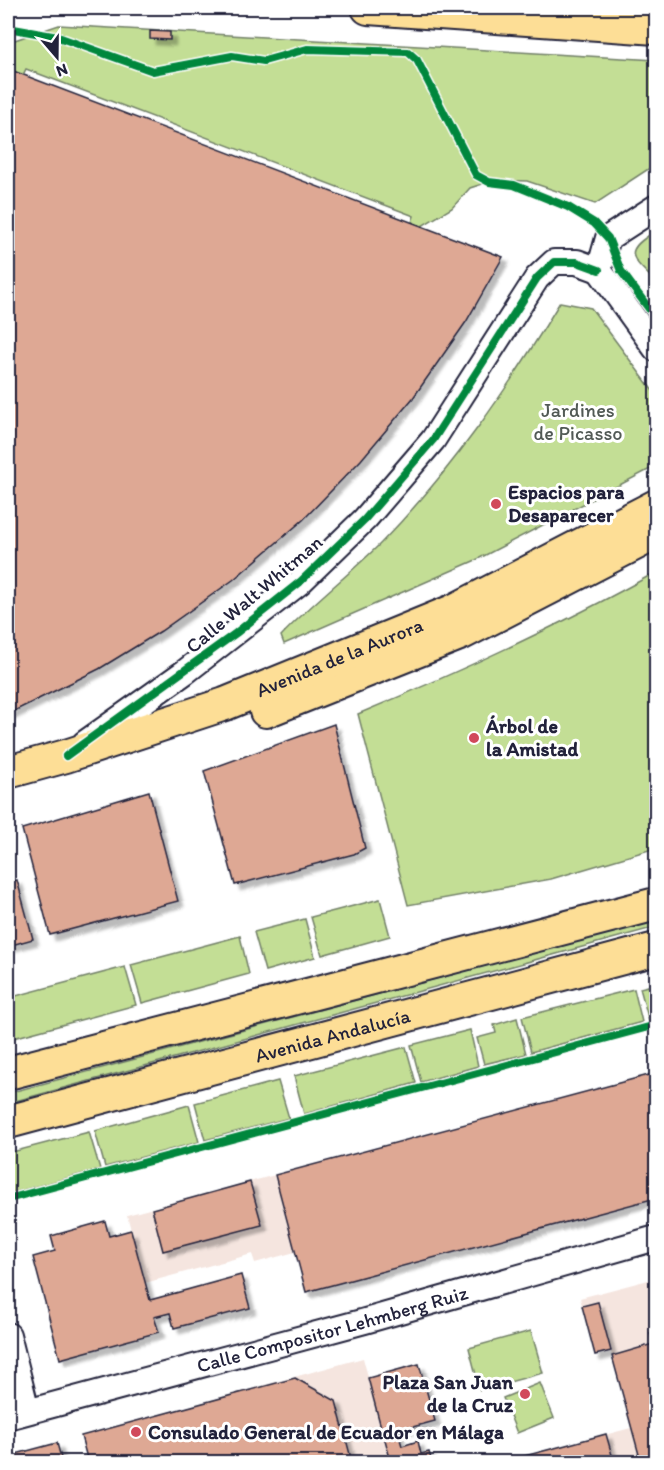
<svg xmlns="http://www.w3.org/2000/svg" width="664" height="1470" viewBox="0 0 664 1470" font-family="Itim,sans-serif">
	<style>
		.built { fill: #f5e5df }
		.green { fill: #c3de95; stroke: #728068; stroke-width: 1.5 }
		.building { fill: #dea894; stroke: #22223b; stroke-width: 1.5; filter: url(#shadow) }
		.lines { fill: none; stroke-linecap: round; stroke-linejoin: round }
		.minor-casing { stroke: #22223b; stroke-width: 28 }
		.major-casing { stroke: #22223b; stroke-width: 36 }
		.minor { stroke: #fff; stroke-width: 24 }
		.major { stroke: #fdde96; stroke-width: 32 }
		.cycleway-casing { stroke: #fff; stroke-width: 11 }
		.cycleway { stroke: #00873e; stroke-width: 8 }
		.poi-dot { fill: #d1495b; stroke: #fff; stroke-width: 2 }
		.labels { text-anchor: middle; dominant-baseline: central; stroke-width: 6; stroke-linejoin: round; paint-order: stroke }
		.park-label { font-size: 20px; fill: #525a56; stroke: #fff }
		.poi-label { font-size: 20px; font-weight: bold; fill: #22223b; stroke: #fff; text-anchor: start }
		.street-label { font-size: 20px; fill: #22223b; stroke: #fff }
	</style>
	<defs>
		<filter id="shadow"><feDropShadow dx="5.5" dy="5.5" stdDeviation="1.5" flood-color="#0004"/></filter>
	</defs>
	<rect width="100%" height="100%" fill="#fff"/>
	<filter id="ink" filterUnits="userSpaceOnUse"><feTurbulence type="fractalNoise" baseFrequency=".0167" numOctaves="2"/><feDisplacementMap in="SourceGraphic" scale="12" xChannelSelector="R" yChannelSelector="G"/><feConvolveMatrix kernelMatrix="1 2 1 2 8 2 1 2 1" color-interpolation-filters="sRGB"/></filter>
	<g filter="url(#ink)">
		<g class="built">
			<path d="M275,1175L295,1252L255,1263L252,1254L145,1283L127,1215Z"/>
			<path d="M656,1278V1462H502L631,1428L611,1352L595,1355L580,1298Z"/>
			<path d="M363,1358L384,1436L402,1446L418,1441L421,1454L429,1452L433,1462H88L81,1436Z"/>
		</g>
		<g class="green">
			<path d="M59,25L656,60V164L595,204L527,181L495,180L470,188L452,208L422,226L412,222L414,216L26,69L23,75L8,69V47L12,41Z"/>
			<path d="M656,231V282C631,257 621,252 656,231Z"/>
			<path d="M560,302L591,308L656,395V466L476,560L284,644L281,636C312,603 349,575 381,543C452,470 508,389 560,302Z"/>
			<path d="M656,572V848L551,879L408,905L358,714C459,672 560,626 656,572Z"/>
			<path d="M380,899L390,936L322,955L311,917Z"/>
			<path d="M305,919L315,957L265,971L254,932Z"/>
			<path d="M656,920V927L8,1103V1093Z"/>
			<path d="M240,936L249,974L142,1003L131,965Z"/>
			<path d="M125,967L136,1005L13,1038L8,1017V998Z"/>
			<path d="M656,984V1019L649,1021L640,988Z"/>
			<path d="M634,989L642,1022L531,1052L522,1017Z"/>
			<path d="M517,1018L526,1054L484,1064L477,1038L496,1033L494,1025Z"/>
			<path d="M470,1030L478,1066L421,1082L411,1045Z"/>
			<path d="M406,1047L416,1083L304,1114L294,1076Z"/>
			<path d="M278,1081L289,1118L205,1140L195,1103Z"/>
			<path d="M189,1105L199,1142L105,1167L95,1131Z"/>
			<path d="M89,1132L100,1169L8,1194V1153Z"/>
			<path d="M531,1331L543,1373L480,1390L469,1348Z"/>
			<path d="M540,1383L554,1418L517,1433L503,1398Z"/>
		</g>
		<g class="building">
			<path d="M150,31L170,32V40L150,39Z"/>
			<path d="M8,69L503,257L466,322L413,398L361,460L303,520L233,580L161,631L99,669L8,714Z"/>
			<path d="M334,724L365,848L354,854L235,885L204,771Z"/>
			<path d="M149,791L178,901L50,935L22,829Z"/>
			<path d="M17,880L33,939L8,946V882Z"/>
			<path d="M656,1073V1198L306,1292L275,1175Z"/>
			<path d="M250,1182L262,1225L163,1251L152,1209Z"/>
			<path d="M105,1221L109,1236L131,1230L150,1300L241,1275L250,1308L174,1328L170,1313L154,1317L159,1332L60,1359L33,1257L55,1251L51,1236Z"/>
			<path d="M598,1302L611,1351L595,1355L582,1306Z"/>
			<path d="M656,1331V1462H641L612,1356L653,1344L650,1333Z"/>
			<path d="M419,1364L435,1421L383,1435L368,1378Z"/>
			<path d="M295,1378L336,1401L352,1462H88L81,1436Z"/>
			<path d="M398,1432L402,1446L418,1441L421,1454L429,1452L432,1462H391L384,1436Z"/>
			<path d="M606,1434L614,1462H502L566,1445Z"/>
			<path d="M57,1443L62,1462H8V1456Z"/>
		</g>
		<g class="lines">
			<defs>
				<g id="minor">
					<path d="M599,270L656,349"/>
					<path d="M599,270L608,238L656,207"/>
					<path d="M85,743L185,672L300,582L365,519L433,440L537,278L554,262H577L599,270"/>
					<path d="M8,1335L27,1411"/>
					<path id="s1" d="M8,1417L365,1321L656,1238"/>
				</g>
				<g id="major">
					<path d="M368,8L656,28"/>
					<path d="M266,711L462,633L656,533"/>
					<path id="s2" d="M8,772L66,756L225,704L453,611L656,506"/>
					<path d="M8,1073L656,904"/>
					<path id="s3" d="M8,1122L656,949"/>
				</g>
			</defs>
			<use href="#minor" class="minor-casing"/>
			<use href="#major" class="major-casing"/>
			<use href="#minor" class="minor"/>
			<use href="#major" class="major"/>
			<defs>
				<g id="cycleway">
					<path d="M8,28L58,37L153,71L232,56L264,61L307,49L408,52L417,60L476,175L489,182L514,185L568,207L594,223L608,238L621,271L656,318"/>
					<path d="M66,756L236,633L300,582L365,519L433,440L537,278L554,262H577L599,270"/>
					<path d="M8,1199L656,1025"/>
				</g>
			</defs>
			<use href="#cycleway" class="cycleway-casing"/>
			<use href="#cycleway" class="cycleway"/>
		</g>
	</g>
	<g class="poi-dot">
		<circle cx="496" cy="504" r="6"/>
		<circle cx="474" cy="738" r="6"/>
		<circle cx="525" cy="1394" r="6"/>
		<circle cx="136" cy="1432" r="6"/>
	</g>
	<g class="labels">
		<g class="park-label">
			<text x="578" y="410">Jardines<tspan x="578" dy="23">de Picasso</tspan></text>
		</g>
		<g class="poi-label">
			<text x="508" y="492">Espacios para<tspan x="508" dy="23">Desaparecer</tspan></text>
			<text x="486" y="726">Árbol de<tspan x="486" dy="23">la Amistad</tspan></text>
			<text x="513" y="1382" text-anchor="end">Plaza San Juan<tspan x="513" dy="23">de la Cruz</tspan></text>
			<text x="148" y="1432">Consulado General de Ecuador en Málaga</text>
		</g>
		<g class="street-label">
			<text transform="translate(254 594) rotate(-40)">Calle Walt Whitman</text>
			<text stroke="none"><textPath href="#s2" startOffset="351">Avenida de la Aurora</textPath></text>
			<text stroke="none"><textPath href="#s3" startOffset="336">Avenida Andalucía</textPath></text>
			<text stroke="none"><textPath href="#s1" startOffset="336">Calle Compositor Lehmberg Ruiz</textPath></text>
		</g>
	</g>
	<rect width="664" height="1470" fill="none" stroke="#fff" stroke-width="30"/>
	<rect x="15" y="15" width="634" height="1440" fill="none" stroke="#22223b" stroke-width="2" filter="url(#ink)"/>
	<g transform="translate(57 57) rotate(160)" stroke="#ffffff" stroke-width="4.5" paint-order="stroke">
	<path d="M0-4.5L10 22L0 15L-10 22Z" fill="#22223b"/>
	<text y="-9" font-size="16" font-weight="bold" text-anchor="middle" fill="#22223b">N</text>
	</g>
</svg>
